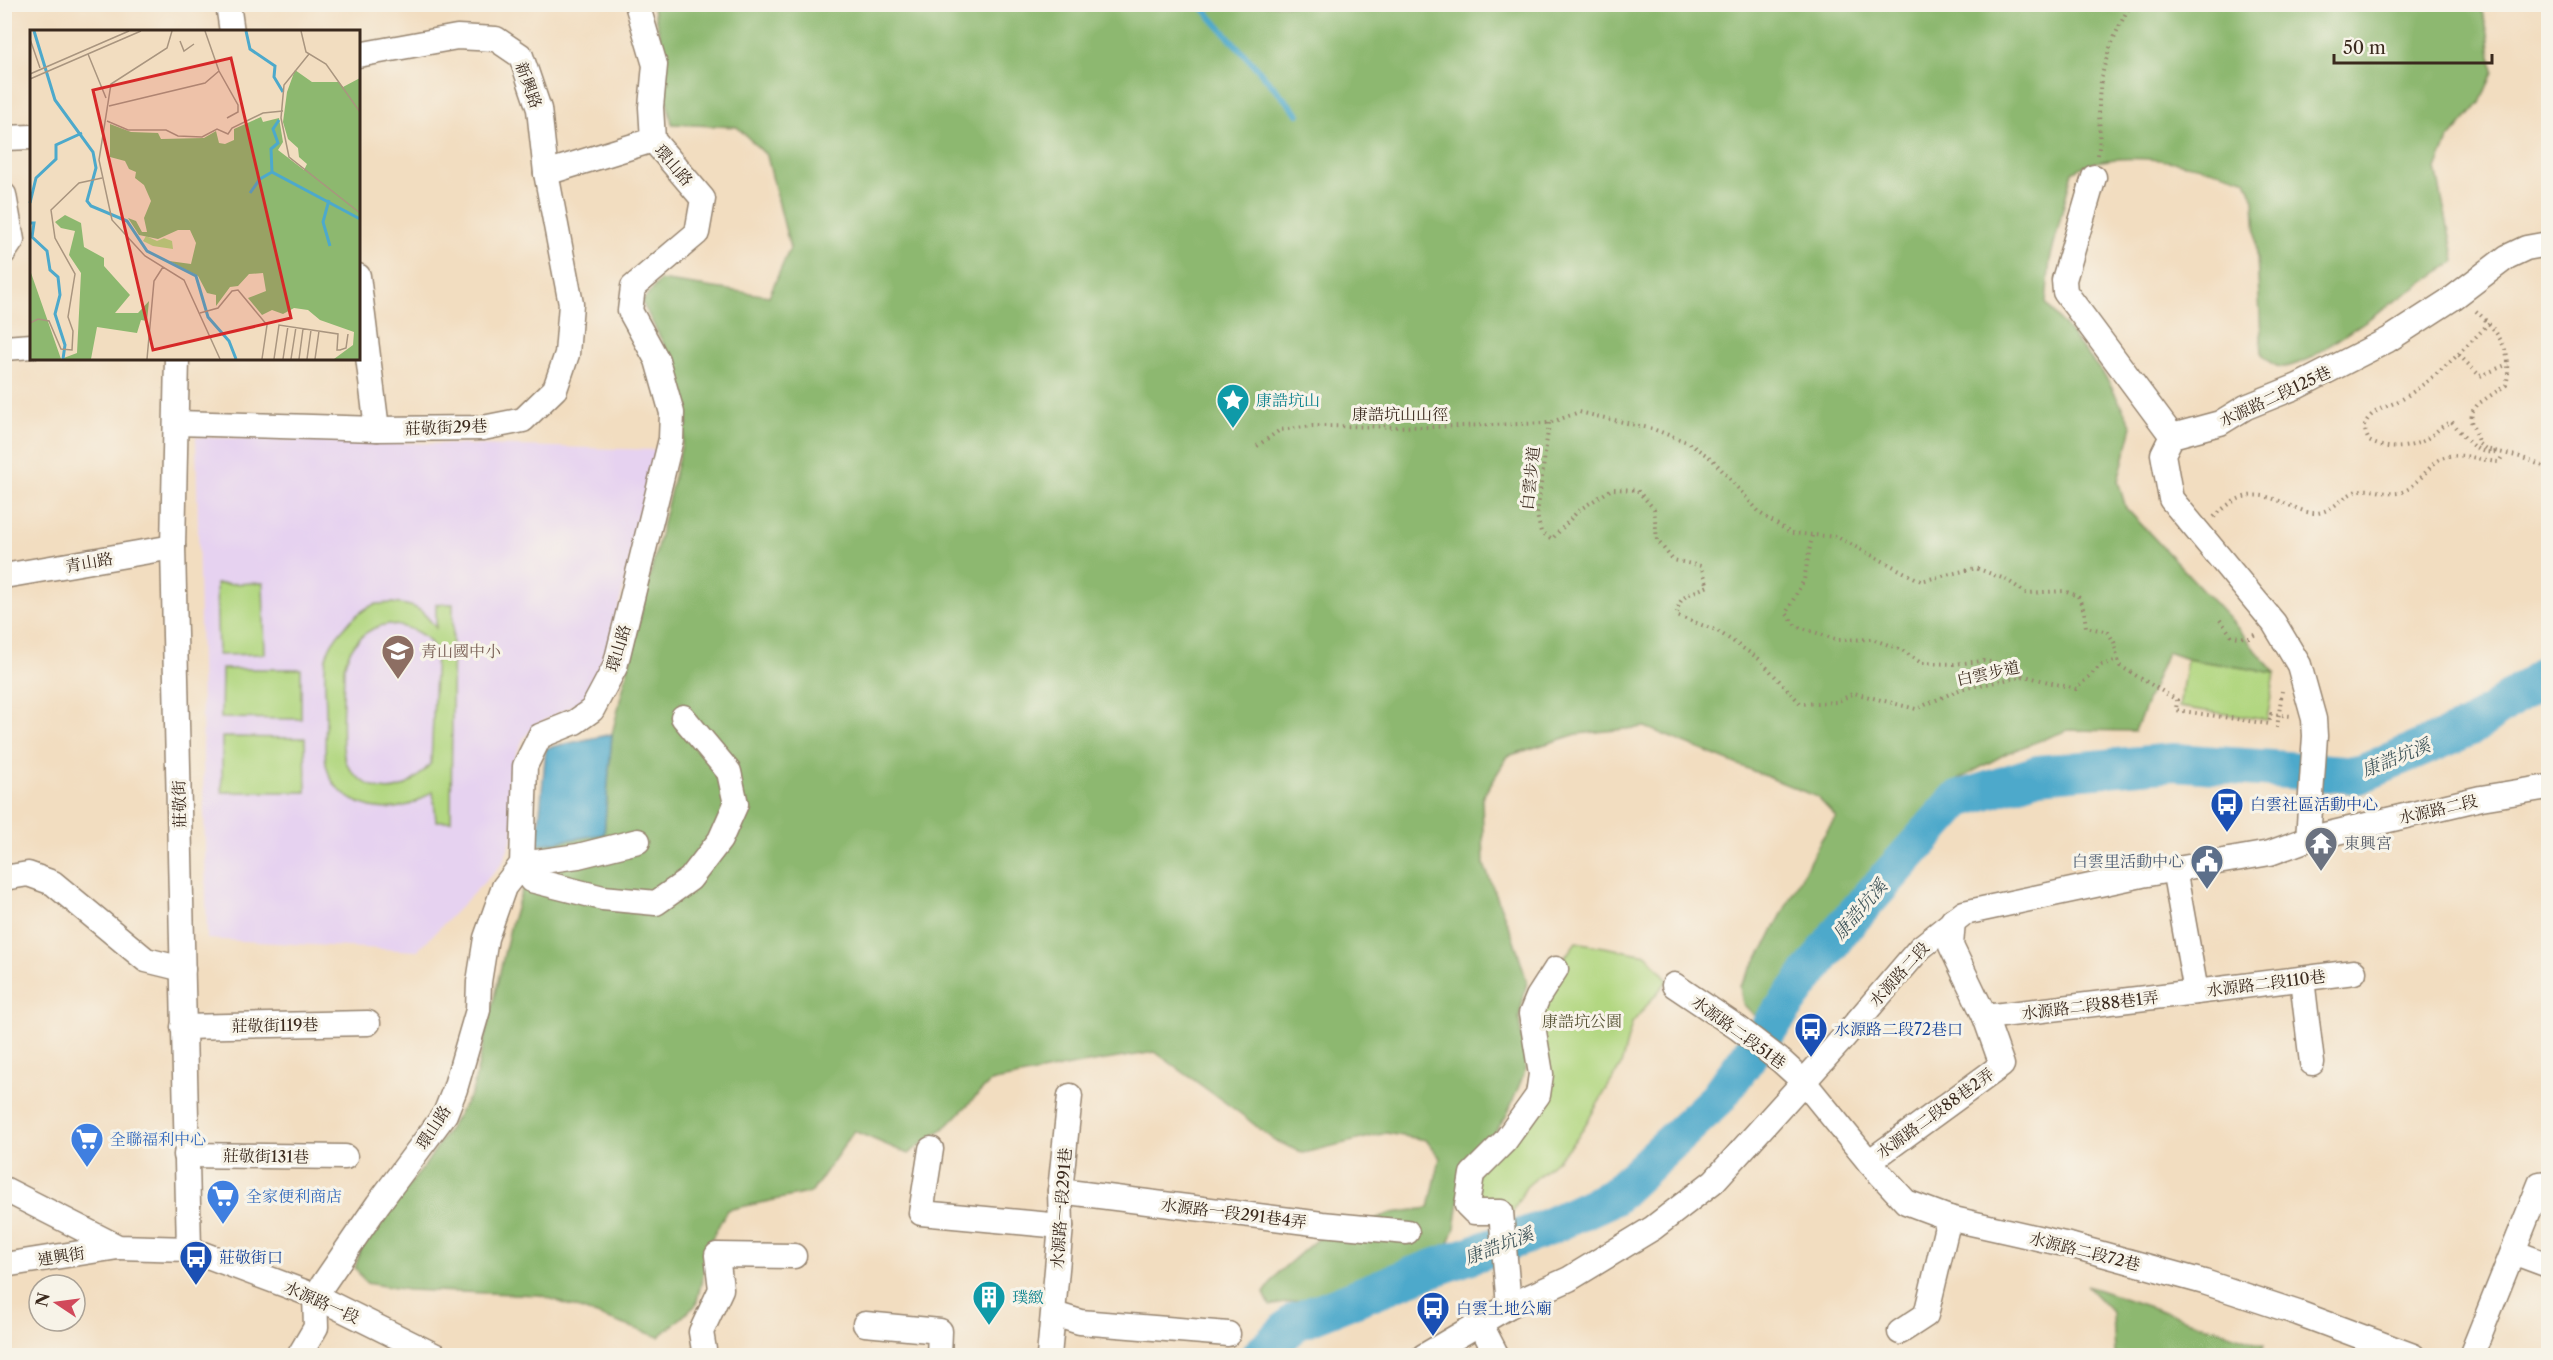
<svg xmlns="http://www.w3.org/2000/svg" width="2553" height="1360" viewBox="0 0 2553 1360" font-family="'Libre Caslon Text','Noto Serif TC',serif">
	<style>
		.built { fill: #e6d2f0 }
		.green { fill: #b2d781; stroke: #768050; stroke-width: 1.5; fill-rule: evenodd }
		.forest { fill: #8db86f; stroke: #647146; stroke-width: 1.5 }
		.water { fill: #4da9cb; stroke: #446a74; stroke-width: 1.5 }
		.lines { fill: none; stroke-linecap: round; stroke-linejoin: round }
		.stream { stroke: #4da9cb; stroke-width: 6 }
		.river { stroke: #4da9cb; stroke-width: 38 }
		.minor-casing { stroke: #96846f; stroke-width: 27 }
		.path { stroke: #96846f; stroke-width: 4; stroke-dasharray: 1.5 4.5; stroke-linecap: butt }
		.minor { stroke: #fff; stroke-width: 24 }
		.labels { text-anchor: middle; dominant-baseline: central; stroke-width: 6; stroke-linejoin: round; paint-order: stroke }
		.street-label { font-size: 16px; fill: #3b2a1e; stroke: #f7f3e8 }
		.culture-label { font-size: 16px; fill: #0d838f; stroke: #f7f3e8; text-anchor: start }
		.education-label { font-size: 16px; fill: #785e54; stroke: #f7f3e8; text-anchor: start }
		.transit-label { font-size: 16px; fill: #164399; stroke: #f7f3e8; text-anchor: start }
		.worship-label { font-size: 16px; fill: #5b616d; stroke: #f7f3e8; text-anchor: start }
		.service-label { font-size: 16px; fill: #4e5e75; stroke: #f7f3e8; text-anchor: end }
		.park-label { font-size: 16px; fill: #595537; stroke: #f7f3e8 }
		.shop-label { font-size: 16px; fill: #366cbe; stroke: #f7f3e8; text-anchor: start }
		.water-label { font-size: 18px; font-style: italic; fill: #41565b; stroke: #f7f3e8 }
		.inset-river { fill: none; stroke: #4da9cb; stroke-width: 3 }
		.inset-road { fill: none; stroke: #a9957f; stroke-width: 1.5 }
		.view { fill: #d62828; fill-opacity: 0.15; stroke: #d62828; stroke-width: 3 }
		.inset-edge { fill: none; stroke: #3b2a1e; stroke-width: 3 }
	</style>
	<rect width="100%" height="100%" fill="#f7f3e8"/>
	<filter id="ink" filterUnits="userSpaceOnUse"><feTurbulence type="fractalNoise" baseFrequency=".0167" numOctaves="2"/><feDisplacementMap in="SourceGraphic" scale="12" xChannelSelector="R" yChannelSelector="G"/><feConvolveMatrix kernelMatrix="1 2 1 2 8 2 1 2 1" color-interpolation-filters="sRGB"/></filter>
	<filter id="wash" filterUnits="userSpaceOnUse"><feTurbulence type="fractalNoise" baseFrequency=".008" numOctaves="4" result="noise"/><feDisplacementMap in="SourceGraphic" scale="24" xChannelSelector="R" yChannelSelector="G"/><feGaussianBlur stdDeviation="1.35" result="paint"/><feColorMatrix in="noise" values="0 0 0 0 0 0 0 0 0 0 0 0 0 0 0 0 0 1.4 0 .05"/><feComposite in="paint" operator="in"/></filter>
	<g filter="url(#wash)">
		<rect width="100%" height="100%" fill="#f2ddc0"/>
		<path class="built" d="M196,437L657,450L605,662L585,699L535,725L524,738L512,762L513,836L502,864L417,951L207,939Z"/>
		<g class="green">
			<path d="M263,583L265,654L218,655L216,584Z"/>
			<path d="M392,603C416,605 421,608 436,628V604H453L451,821H436L433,791C424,797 416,804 405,806C372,815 333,799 326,764C324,748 326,729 326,713C326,696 323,675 326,658C330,639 356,612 373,605C379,603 386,604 392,603ZM389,624C409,627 426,632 436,651L431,763C410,788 388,800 360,779C353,774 346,765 344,756C340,732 344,693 344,667C350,645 365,627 389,624Z"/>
			<path d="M2187,659L2275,673L2267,720L2179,707Z"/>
			<path d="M222,669H301V719L221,718Z"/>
			<path d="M222,737L305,738L306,792H222Z"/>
			<path d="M1576,942L1647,955L1668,980L1632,1023L1621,1065L1578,1137L1557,1160L1526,1187L1512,1213L1474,1201L1477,1173L1545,1087L1531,1014L1556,969Z"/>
		</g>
		<g class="forest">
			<path d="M652,5H2480L2488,33L2493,72L2480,103L2448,140L2436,169L2455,261L2309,359C2287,367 2280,374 2262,355L2254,200L2246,180C2201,164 2114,145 2072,172L2050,260L2046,303L2107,379L2132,426L2118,481L2126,508L2230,619L2275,673L2187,659L2167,652L2135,731L2068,730L2007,753L1959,779L1918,826L1879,865L1773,1001L1755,1016L1743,1004L1740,986L1764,948L1821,840L1836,817L1817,797L1645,727L1577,734L1508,756L1482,798L1484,865L1514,940L1527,982L1519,1018L1526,1069L1507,1115L1462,1180L1455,1228L1449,1243L1317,1297L1270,1306L1264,1293L1279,1272L1316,1240L1392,1213L1429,1208L1440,1158L1426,1140L1386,1133L1304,1153L1275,1141L1241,1114L1155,1052L1075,1065L990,1082L948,1125L908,1154L854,1131L812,1192L727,1210L711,1240L696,1305L659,1337L540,1295L408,1290L366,1283L355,1268L362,1243L424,1167L472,1093L511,924L537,845L604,834L612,734L687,423L664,345L642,302L660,280L769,296L790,248L767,156L737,127L672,124L666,97L664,51Z"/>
			<path d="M2087,1286L2264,1345L2260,1355H2115L2113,1313Z"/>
		</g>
		<path class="water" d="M612,734L604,834L537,845L546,748Z"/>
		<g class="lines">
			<path class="stream" d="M1199,4L1298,114"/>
			<path class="river" d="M1260,1356L1295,1322L1411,1276L1539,1231L1613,1197L1717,1099L1841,930L1957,800L2038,774L2174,762L2359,775L2471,727L2548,673"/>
		</g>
	</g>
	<g filter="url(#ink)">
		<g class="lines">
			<defs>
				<g id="minor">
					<path d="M228,4L232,32"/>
					<path d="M4,138L32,137"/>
					<path d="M546,173L653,140"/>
					<path d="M2094,177L2064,280L2065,292L2172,436"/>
					<path d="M4,195L12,240L4,252"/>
					<path d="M358,276L377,429"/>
					<path d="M4,348L32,346"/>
					<path d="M177,358L173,547L189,1249"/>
					<path d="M177,423L377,429L483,428L523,420L555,389L567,354L571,304L546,173L539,109L521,56L496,39L457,37L358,55"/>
					<path d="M4,576L173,547"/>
					<path d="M2308,839L2315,736L2314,719L2299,665L2274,623L2171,499L2163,454L2172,436L2220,423L2246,407L2298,386L2388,340L2453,298L2507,257L2526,248L2548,244"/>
					<path d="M638,841L578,856L522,864L531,880L603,898L656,903L690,879L720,840L736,804L729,772L683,717"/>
					<path d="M2174,869L2196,992L2354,972"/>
					<path d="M4,878L28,874L53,883L146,960L183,969"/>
					<path d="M2302,979L2312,1063"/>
					<path d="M1674,985L1738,1028L1781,1061L1804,1082L1869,1162L1906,1202L1949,1218L2073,1246L2204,1282L2298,1313L2413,1356"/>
					<path d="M1985,1017L2196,992"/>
					<path d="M183,1027L368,1023"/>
					<path d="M931,1149L921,1213L1061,1226"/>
					<path d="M186,1155L345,1157"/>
					<path d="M1869,1162L2002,1065L1985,1017L1951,946L1953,920"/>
					<path d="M4,1189L118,1247L189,1249L315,1296L436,1356"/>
					<path d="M1060,1191L1322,1224L1407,1232"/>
					<path d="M2513,1252L2548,1265"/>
					<path d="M4,1265L118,1247"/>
					<path d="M1509,1306L1501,1212H1474L1467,1205L1472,1174L1505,1141L1538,1095L1541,1074L1531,1014L1538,997L1556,969"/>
					<path d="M1054,1314L1080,1322L1228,1334"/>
					<path d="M1480,1323L1497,1356"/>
					<path d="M865,1324L940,1331L939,1356"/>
					<path d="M1900,1332L1926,1315L1949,1218"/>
					<path d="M299,1356L316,1327L315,1296L378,1204L445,1114L455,1089L478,1010L479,982L486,938L504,887L522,864L525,766L540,736L575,722L592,710L615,667L671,439L672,413L657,360L630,311L633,287L697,233L703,199L653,140L651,107L655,65L637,4"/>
					<path d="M705,1356L701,1332L721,1289L717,1255L794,1256"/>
					<path d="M1049,1356L1061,1226L1060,1191L1070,1096"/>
					<path d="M1424,1356L1509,1306L1569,1279L1653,1228L1714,1181L1844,1037L1920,948L1964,913L2142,875L2270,853L2308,839L2481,798L2548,787"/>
					<path d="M2471,1356L2540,1184L2548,1183"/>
				</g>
			</defs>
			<use href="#minor" class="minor-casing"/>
			<g class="path">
				<path d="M2098,155C2102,133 2097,111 2100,89C2103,60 2116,30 2131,4"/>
				<path d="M2476,311C2499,332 2514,353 2506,385L2478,404L2472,412L2471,421L2479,444L2486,449L2520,457L2548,468"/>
				<path d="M2489,323C2463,351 2436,377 2404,398C2393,405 2376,408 2368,419C2362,426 2366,434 2369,441C2387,451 2411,449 2428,438C2436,433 2442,424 2452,422C2465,437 2474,455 2495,452"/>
				<path d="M2459,355L2480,376L2508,364"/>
				<path d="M1549,423L1537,515L1541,532L1552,539L1579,510L1612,489L1637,490L1654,509L1657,540L1673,560L1701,566L1708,586C1691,594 1677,595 1677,616L1716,630L1759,659L1801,704L1837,702L1854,693L1916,709L1961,689L2025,676L2076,689L2101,665L2118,660L2120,666L2177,700L2176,710L2269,724L2271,714L2291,716"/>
				<path d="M1257,446L1280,430L1313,426L1431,427L1549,423L1579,412L1653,429L1687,442L1712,459L1761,514L1791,533L1837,537L1921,581L1976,568L2007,580L2026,593L2064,591L2078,596L2084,611L2086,627L2108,632L2114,642L2118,660"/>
				<path d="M2214,517C2240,491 2258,490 2291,506C2299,509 2309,514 2317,513C2334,511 2342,496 2357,491C2372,486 2387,497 2402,492C2417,487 2427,467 2440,459C2456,450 2482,461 2499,462L2503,455"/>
				<path d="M1812,536L1804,580L1786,613L1796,626L1838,640L1872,639L1902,650L1921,663L1954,664L1983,661L2006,664L2024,676"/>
				<path d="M2220,620L2232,636L2249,638L2256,634"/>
				<path d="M2277,728L2282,691"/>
			</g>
			<use href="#minor" class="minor"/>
		</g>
	</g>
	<defs>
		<symbol id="sight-pin" viewBox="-11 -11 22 30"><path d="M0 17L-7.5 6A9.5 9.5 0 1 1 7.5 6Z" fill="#0f9aa8" stroke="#f7f3e8"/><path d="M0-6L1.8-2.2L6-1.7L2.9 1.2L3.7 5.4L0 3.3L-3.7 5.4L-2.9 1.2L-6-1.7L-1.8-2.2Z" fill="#fff"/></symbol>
		<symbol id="school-pin" viewBox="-11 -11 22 30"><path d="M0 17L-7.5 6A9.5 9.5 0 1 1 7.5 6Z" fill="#8d6e63" stroke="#f7f3e8"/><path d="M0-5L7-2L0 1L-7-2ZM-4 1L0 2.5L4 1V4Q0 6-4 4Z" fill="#fff"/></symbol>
		<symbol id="bus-pin" viewBox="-11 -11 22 30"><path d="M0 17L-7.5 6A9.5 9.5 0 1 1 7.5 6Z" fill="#1a4fb4" stroke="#f7f3e8"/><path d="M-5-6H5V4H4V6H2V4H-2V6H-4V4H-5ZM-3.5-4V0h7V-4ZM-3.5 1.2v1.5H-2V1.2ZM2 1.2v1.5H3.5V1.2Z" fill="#fff"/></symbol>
		<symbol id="temple-pin" viewBox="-11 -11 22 30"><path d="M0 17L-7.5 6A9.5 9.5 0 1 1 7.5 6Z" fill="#6b7280" stroke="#f7f3e8"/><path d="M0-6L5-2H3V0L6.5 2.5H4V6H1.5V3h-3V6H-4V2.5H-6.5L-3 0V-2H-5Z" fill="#fff"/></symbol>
		<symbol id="civic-pin" viewBox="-11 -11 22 30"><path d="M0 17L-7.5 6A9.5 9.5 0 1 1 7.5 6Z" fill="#5c6f8a" stroke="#f7f3e8"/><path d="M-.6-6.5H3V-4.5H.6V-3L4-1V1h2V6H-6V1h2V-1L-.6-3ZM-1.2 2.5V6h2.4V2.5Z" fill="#fff"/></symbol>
		<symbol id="supermarket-pin" viewBox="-11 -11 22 30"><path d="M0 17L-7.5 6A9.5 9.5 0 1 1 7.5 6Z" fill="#3f7fe0" stroke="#f7f3e8"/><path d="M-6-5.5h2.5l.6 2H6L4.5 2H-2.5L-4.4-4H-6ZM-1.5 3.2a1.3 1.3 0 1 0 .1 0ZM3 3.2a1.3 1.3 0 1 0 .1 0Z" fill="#fff"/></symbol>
		<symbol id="building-pin" viewBox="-11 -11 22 30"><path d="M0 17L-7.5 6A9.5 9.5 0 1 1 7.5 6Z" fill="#0f9aa8" stroke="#f7f3e8"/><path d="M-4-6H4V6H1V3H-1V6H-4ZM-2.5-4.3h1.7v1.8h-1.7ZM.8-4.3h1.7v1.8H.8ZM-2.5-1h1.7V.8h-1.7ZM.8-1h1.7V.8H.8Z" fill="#fff"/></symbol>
	</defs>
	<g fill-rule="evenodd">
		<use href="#sight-pin" x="1214" y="381" width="38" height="52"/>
		<use href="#school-pin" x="379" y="632" width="38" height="52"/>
		<use href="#bus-pin" x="2208" y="785" width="38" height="52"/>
		<use href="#temple-pin" x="2302" y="824" width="38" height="52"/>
		<use href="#civic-pin" x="2188" y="842" width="38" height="52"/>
		<use href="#bus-pin" x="1792" y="1010" width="38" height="52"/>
		<use href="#supermarket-pin" x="68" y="1120" width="38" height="52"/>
		<use href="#supermarket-pin" x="204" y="1177" width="38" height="52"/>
		<use href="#bus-pin" x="177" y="1238" width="38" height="52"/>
		<use href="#building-pin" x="970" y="1278" width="38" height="52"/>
		<use href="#bus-pin" x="1414" y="1289" width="38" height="52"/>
	</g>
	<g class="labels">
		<g class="street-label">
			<text transform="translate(529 85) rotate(70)">新興路</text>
			<text transform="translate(674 165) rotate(49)">環山路</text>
			<text transform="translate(2275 396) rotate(-25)">水源路二段125巷</text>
			<text x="1400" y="414">康誥坑山山徑</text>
			<text transform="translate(446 427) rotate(-2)">莊敬街29巷</text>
			<text transform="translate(1530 478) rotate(-84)">白雲步道</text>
			<text transform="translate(89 562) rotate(-10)">青山路</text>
			<text transform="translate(618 648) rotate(-73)">環山路</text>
			<text transform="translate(1988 673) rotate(-12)">白雲步道</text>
			<text transform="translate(179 804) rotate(-91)">莊敬街</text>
			<text transform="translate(2438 809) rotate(-13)">水源路二段</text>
			<text transform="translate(1899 974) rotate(-48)">水源路二段</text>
			<text transform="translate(2266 983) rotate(-7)">水源路二段110巷</text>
			<text transform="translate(2090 1005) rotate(-7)">水源路二段88巷1弄</text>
			<text transform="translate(275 1025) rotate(-1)">莊敬街119巷</text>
			<text transform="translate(1739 1032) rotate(36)">水源路二段51巷</text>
			<text transform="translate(1935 1113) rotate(-36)">水源路二段88巷2弄</text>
			<text transform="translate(433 1127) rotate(-57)">環山路</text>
			<text transform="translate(266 1156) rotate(1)">莊敬街131巷</text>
			<text transform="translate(1061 1208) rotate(-86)">水源路一段291巷</text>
			<text transform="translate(1234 1213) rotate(7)">水源路一段291巷4弄</text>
			<text transform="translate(2085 1251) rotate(14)">水源路二段72巷</text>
			<text transform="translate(61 1256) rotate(-9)">連興街</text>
			<text transform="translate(322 1302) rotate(24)">水源路一段</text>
		</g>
		<g class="culture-label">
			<text x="1256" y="400">康誥坑山</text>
			<text x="1012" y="1297">璞緻</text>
		</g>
		<g class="education-label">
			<text x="421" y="651">青山國中小</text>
		</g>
		<g class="transit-label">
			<text x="2250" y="804">白雲社區活動中心</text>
			<text x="1834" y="1029">水源路二段72巷口</text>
			<text x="219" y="1257">莊敬街口</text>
			<text x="1456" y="1308">白雲土地公廟</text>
		</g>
		<g class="worship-label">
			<text x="2344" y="843">東興宮</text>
		</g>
		<g class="service-label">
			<text x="2184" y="861">白雲里活動中心</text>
		</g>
		<g class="park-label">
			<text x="1582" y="1021">康誥坑公園</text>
		</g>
		<g class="shop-label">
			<text x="110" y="1139">全聯福利中心</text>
			<text x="246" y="1196">全家便利商店</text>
		</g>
		<g class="water-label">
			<text transform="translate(2396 758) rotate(-22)">康誥坑溪</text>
			<text transform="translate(1860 910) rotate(-49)">康誥坑溪</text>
			<text transform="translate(1499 1246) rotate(-21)">康誥坑溪</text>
		</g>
	</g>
	<g transform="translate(30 30)">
		<rect width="330" height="330" fill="#f2ddc0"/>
		<path d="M116,206L127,211L134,208L142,211L143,219L123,216L113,211Z" fill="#b2d781"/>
		<path d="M265,40L282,52H309L313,57L330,48V329H304L323,315L324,302L290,290L278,280L264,278L253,284L242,280L232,285L218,268L236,261L233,243L219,244L208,256L200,257L186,276V265L177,263L168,246L139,231L161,234L166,213L160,200H148L128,209L109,205L98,188L106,191L112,202H117L114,188L121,171L114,155L105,148L106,142L99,139L95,131L80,127V94L101,102L128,103L131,109L174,108L186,101L189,113L195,114L204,110V99L231,87L233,92L249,88L253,112L248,120L274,140L277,134L269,127L268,118L258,109L253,92L257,62ZM35,185L51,193L54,217L74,228V236L100,265L85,283H108L119,271L117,291L111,290L107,303L67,297L61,329H31L47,323L51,243L39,225L45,201L31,198L25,192ZM0,240L31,329H0Z" fill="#8db86f"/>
		<path class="inset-river" d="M4,1L25,70L63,122L66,138L57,171L61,176L97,191L117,221L166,246L178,287L199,311L206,329M216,1L220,19L245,36L244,47L253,62M249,90L243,99L248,113L241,119L242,142L330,189M220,163L230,149L242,142M299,170L293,192L300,216M0,173L6,148L26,129V115L52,103M0,193H4L2,207L17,221L20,240L28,247L30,265L25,284L35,315L33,329"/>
		<path class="inset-road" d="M142,1L137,18L81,54L69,130L82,190L115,226L154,250L190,329M175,1L189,41L208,75V82L197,88M271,1L276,22L296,34L330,82M0,9L10,38M150,11L154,21L164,14M58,24L76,68M279,24L254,55L251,88L259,127L330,183M0,44L99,1M0,49L111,1M79,76L175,53L189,41M77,91L98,100H136L148,106L172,107L187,99L198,104L202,98L233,83L253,81M170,283L188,278L202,261L208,260L237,295L232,329M0,293L8,289L19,291L31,319L42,320L43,301L38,287L45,244L25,208L21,180L49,153L72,148M117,329L124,251L133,237M244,329L249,295L308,304L307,320H310L316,318L318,304M253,329L258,296M261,329L266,297M269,329L273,299M277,329L281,300M285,329L289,301"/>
		<path class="view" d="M201,28L261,288L123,320L63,60Z"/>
		<rect width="330" height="330" class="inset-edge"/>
	</g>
	<rect width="2553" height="1360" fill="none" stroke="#f7f3e8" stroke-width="24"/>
	<g transform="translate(57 1303) rotate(283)"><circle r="28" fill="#f7f3e8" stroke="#aca397" stroke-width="1.5"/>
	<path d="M0-4.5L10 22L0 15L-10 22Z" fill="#d1495b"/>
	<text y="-9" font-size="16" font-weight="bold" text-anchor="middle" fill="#3b2a1e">N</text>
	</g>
	<path d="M2334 54v9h158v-9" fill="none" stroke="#3b2a1e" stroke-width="3"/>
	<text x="2343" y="54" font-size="18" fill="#3b2a1e" stroke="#f7f3e8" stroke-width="4.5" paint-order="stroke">50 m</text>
</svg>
